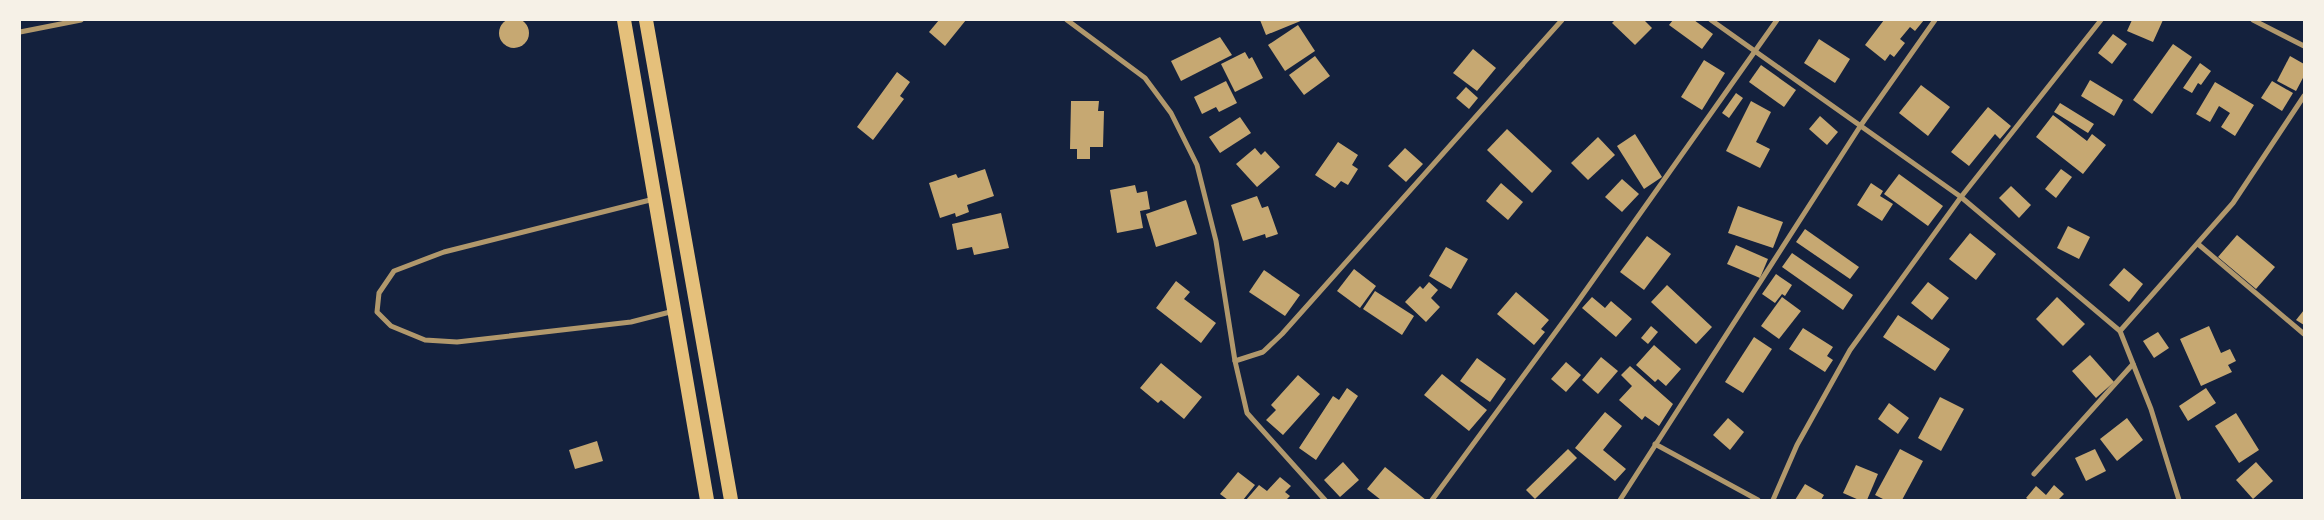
<svg xmlns="http://www.w3.org/2000/svg" width="2324" height="520" viewBox="0 0 2324 520" font-family="'Varela Round',sans-serif">
	<style>
		.building { fill: #c6a872 }
		.lines { fill: none; stroke-linecap: round; stroke-linejoin: round }
		.minor { stroke: #b1986c; stroke-width: 5 }
		.trunk { stroke: #e5c07b; stroke-width: 14 }
	</style>
	<rect width="100%" height="100%" fill="#14213d"/>
	<g class="building">
		<circle cx="514" cy="33" r="15"/>
		<path d="M939,20H966L945,46L929,32Z"/>
		<path d="M1260,20H1303L1266,35Z"/>
		<path d="M1615,20H1644L1652,28L1635,45L1612,23Z"/>
		<path d="M1673,20H1694L1713,34L1702,49L1669,25Z"/>
		<path d="M1884,20H1924L1915,31L1910,27L1900,39L1905,43L1894,57L1890,54L1885,61L1865,45Z"/>
		<path d="M2132,20H2163L2153,42L2127,31Z"/>
		<path d="M1298,25L1315,51L1285,71L1268,45Z"/>
		<path d="M2113,34L2127,44L2112,64L2098,53Z"/>
		<path d="M1220,37L1232,55L1181,81L1171,61Z"/>
		<path d="M1819,39L1850,59L1835,83L1804,63Z"/>
		<path d="M2173,44L2192,57L2152,114L2133,100Z"/>
		<path d="M1473,49L1496,68L1477,91L1453,73Z"/>
		<path d="M1245,52L1249,59L1252,57L1263,78L1235,92L1221,64Z"/>
		<path d="M1315,56L1330,76L1304,95L1289,75Z"/>
		<path d="M2290,56L2304,64V76L2296,91L2277,81Z"/>
		<path d="M1704,60L1725,73L1702,110L1681,97Z"/>
		<path d="M2200,63L2211,71L2201,85L2198,83L2192,93L2183,88Z"/>
		<path d="M1761,65L1796,90L1784,107L1749,82Z"/>
		<path d="M897,72L910,82L900,96L904,99L873,140L857,127Z"/>
		<path d="M2090,80L2123,100L2114,116L2081,96Z"/>
		<path d="M1226,81L1237,103L1219,112L1216,107L1202,114L1194,97Z"/>
		<path d="M2272,81L2293,93L2282,111L2261,98Z"/>
		<path d="M2215,82L2254,105L2235,136L2221,127L2230,113L2219,106L2210,122L2196,114Z"/>
		<path d="M1921,85L1950,107L1928,136L1899,113Z"/>
		<path d="M1466,87L1478,98L1469,109L1456,98Z"/>
		<path d="M1736,93L1743,98L1729,118L1722,113Z"/>
		<path d="M1071,101H1099L1098,111H1104L1103,147H1090V159H1077V149H1070Z"/>
		<path d="M1751,101L1771,112L1756,142L1770,149L1760,168L1726,151Z"/>
		<path d="M2060,103L2094,124L2088,133L2054,112Z"/>
		<path d="M1988,107L2011,126L2000,139L1995,134L1969,166L1951,152Z"/>
		<path d="M2053,115L2087,141L2092,134L2106,145L2083,174L2036,137Z"/>
		<path d="M1820,116L1838,132L1827,145L1809,129Z"/>
		<path d="M1240,117L1251,133L1220,153L1209,137Z"/>
		<path d="M1507,129L1552,171L1532,193L1487,150Z"/>
		<path d="M1635,134L1662,177L1644,189L1617,146Z"/>
		<path d="M1598,137L1615,155L1588,180L1571,163Z"/>
		<path d="M1338,142L1358,155L1352,165L1358,169L1348,185L1341,181L1335,188L1315,175Z"/>
		<path d="M1255,148L1261,155L1265,151L1280,167L1257,187L1236,164Z"/>
		<path d="M1405,148L1423,164L1406,182L1388,166Z"/>
		<path d="M985,169L994,196L967,205L969,212L956,217L955,213L940,218L929,183L956,174L958,178Z"/>
		<path d="M2061,169L2072,177L2056,198L2045,189Z"/>
		<path d="M1899,174L1943,206L1928,226L1884,194Z"/>
		<path d="M1622,179L1639,194L1622,212L1605,197Z"/>
		<path d="M1501,183L1523,202L1508,220L1486,201Z"/>
		<path d="M1871,183L1883,191L1880,196L1893,204L1882,221L1857,205Z"/>
		<path d="M1135,185L1137,193L1147,191L1150,209L1140,211L1143,228L1117,233L1110,190Z"/>
		<path d="M2011,186L2031,205L2019,218L1999,198Z"/>
		<path d="M1257,196L1262,208L1268,206L1278,234L1266,238L1265,234L1243,241L1231,205Z"/>
		<path d="M1186,200L1197,234L1156,247L1146,214Z"/>
		<path d="M1738,206L1783,222L1773,248L1728,233Z"/>
		<path d="M1001,213L1009,248L974,255L972,247L957,250L952,224Z"/>
		<path d="M2068,226L2090,237L2079,259L2057,248Z"/>
		<path d="M1805,229L1859,267L1850,279L1796,242Z"/>
		<path d="M1970,233L1996,254L1976,280L1949,259Z"/>
		<path d="M2237,235L2275,267L2256,289L2218,257Z"/>
		<path d="M1647,236L1671,254L1644,290L1620,272Z"/>
		<path d="M1736,245L1768,259L1760,278L1727,264Z"/>
		<path d="M1446,247L1468,259L1451,289L1429,276Z"/>
		<path d="M1792,253L1853,295L1843,310L1782,267Z"/>
		<path d="M2124,268L2143,284L2129,302L2109,285Z"/>
		<path d="M1354,269L1376,286L1360,308L1337,291Z"/>
		<path d="M1264,270L1300,295L1285,316L1249,292Z"/>
		<path d="M1776,274L1792,285L1785,296L1782,294L1775,303L1762,294Z"/>
		<path d="M1176,281L1190,292L1184,299L1216,323L1201,343L1156,308Z"/>
		<path d="M1429,282L1438,290L1431,298L1440,307L1426,322L1405,302L1420,286L1423,289Z"/>
		<path d="M1928,282L1949,298L1932,320L1911,303Z"/>
		<path d="M1667,285L1712,327L1696,344L1651,302Z"/>
		<path d="M1375,291L1414,316L1402,335L1363,309Z"/>
		<path d="M1516,292L1549,320L1541,329L1545,332L1534,345L1497,314Z"/>
		<path d="M1592,297L1605,308L1611,301L1632,319L1616,337L1582,308Z"/>
		<path d="M1782,297L1801,311L1779,339L1761,326Z"/>
		<path d="M2057,297L2085,324L2063,346L2036,319Z"/>
		<path d="M2304,310V325L2296,320Z"/>
		<path d="M1898,315L1950,349L1935,371L1883,337Z"/>
		<path d="M1651,326L1658,332L1648,344L1641,338Z"/>
		<path d="M2209,326L2221,353L2230,349L2236,361L2228,365L2232,372L2201,386L2180,339Z"/>
		<path d="M1803,328L1833,347L1827,356L1833,360L1825,372L1789,349Z"/>
		<path d="M2158,332L2169,348L2154,358L2143,341Z"/>
		<path d="M1754,337L1772,349L1743,393L1725,382Z"/>
		<path d="M1654,345L1681,369L1666,386L1658,379L1655,382L1636,365Z"/>
		<path d="M2090,355L2114,382L2096,398L2072,371Z"/>
		<path d="M1601,357L1618,371L1598,394L1582,380Z"/>
		<path d="M1477,358L1506,379L1490,402L1460,381Z"/>
		<path d="M1566,362L1581,375L1566,392L1551,379Z"/>
		<path d="M1161,363L1202,397L1184,419L1161,400L1158,403L1140,388Z"/>
		<path d="M1630,366L1673,404L1659,426L1645,416L1642,420L1619,400L1632,386L1621,375Z"/>
		<path d="M1442,374L1487,410L1469,431L1424,395Z"/>
		<path d="M1298,375L1320,394L1283,435L1266,420L1276,410L1271,405Z"/>
		<path d="M1347,388L1358,396L1316,460L1299,448L1333,396L1339,400Z"/>
		<path d="M2206,388L2216,403L2188,421L2179,406Z"/>
		<path d="M1940,397L1964,409L1941,451L1918,438Z"/>
		<path d="M1889,403L1909,418L1898,434L1878,419Z"/>
		<path d="M1605,412L1622,426L1603,450L1626,469L1615,481L1575,448Z"/>
		<path d="M2236,413L2259,450L2239,463L2215,426Z"/>
		<path d="M1728,418L1744,432L1730,450L1713,435Z"/>
		<path d="M2127,418L2143,440L2117,461L2100,439Z"/>
		<path d="M597,441L603,461L575,469L569,450Z"/>
		<path d="M1568,449L1577,458L1535,499L1526,490Z"/>
		<path d="M1900,449L1923,461L1902,500H1885L1875,495Z"/>
		<path d="M2095,449L2106,471L2086,481L2075,458Z"/>
		<path d="M1343,462L1359,480L1340,497L1324,480Z"/>
		<path d="M2256,462L2273,481L2253,499L2236,480Z"/>
		<path d="M1856,465L1878,474L1867,500H1859L1843,493Z"/>
		<path d="M1385,467L1426,500H1381L1367,489Z"/>
		<path d="M1238,472L1255,485L1243,500H1228L1220,494Z"/>
		<path d="M1280,477L1291,486L1285,492L1290,496L1286,500H1246L1259,485L1267,491Z"/>
		<path d="M1805,484L1824,495L1821,500H1795Z"/>
		<path d="M2054,485L2064,494L2058,500H2029L2026,498L2036,486L2046,495Z"/>
	</g>
	<g class="lines">
		<g class="minor">
			<path d="M1067,20L1145,78L1171,113L1197,165L1216,241L1235,361L1247,413L1325,500"/>
			<path d="M1711,20L1961,197L2120,331L2151,409L2179,500"/>
			<path d="M2253,20L2304,46"/>
			<path d="M20,32L81,20"/>
			<path d="M654,199L444,252L394,271L379,293L377,312L391,326L425,340L457,342L631,322L674,311"/>
			<path d="M2198,244L2304,334"/>
			<path d="M2120,331L2233,203L2304,96"/>
			<path d="M1235,361L1263,352L1282,334L1562,20"/>
			<path d="M1655,444L1758,500"/>
			<path d="M2034,474L2133,364"/>
			<path d="M1432,500L1574,307L1777,20"/>
			<path d="M1620,500L1861,125L1935,20"/>
			<path d="M1773,500L1797,445L1850,350L1961,197L2101,20"/>
		</g>
		<g class="trunk">
			<path d="M624,20L707,500"/>
			<path d="M646,20L731,500"/>
		</g>
	</g>
	<rect width="2324" height="520" fill="none" stroke="#f6f1e7" stroke-width="42"/>
</svg>
